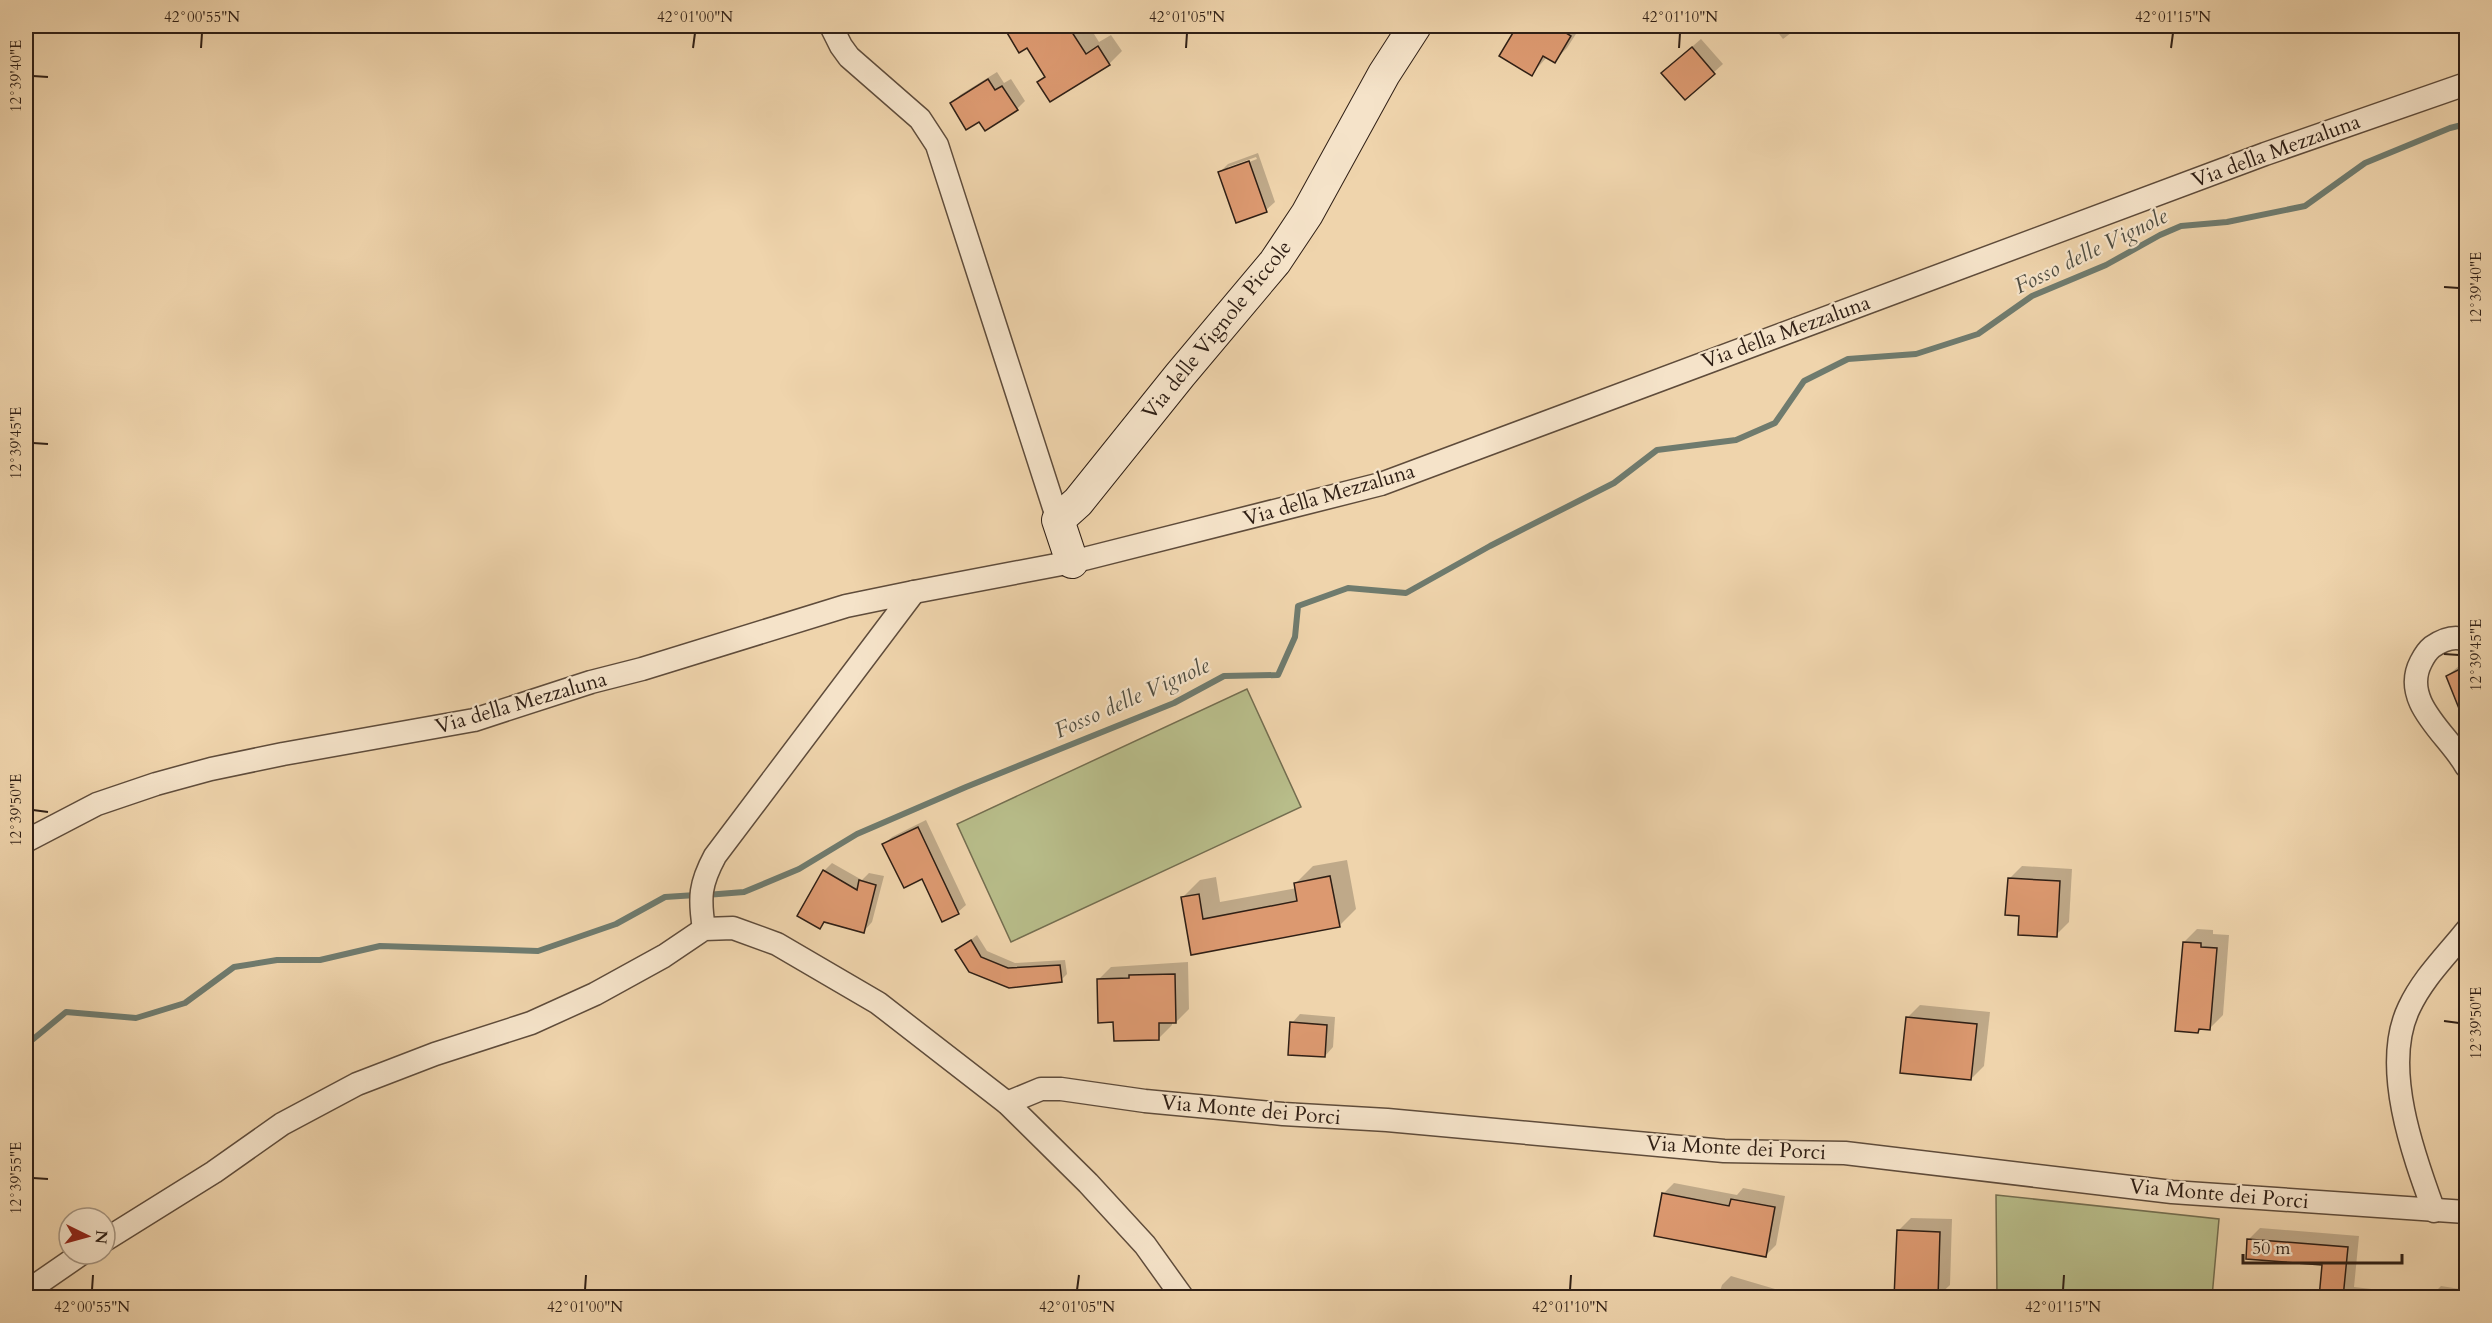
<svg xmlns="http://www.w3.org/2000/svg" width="2492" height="1323" viewBox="0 0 2492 1323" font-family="Cardo,serif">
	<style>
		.green { fill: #b8bd8a; stroke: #746e50; stroke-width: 1.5 }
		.shadow { fill: #0003; fill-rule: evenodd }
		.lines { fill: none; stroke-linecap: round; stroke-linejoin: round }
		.stream { stroke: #6f7b6e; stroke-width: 6 }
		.building { fill: #dc9970; stroke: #2f1f15; stroke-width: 1.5 }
		.street-casing { stroke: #5f4c3b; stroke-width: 25 }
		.secondary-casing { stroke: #2f1f15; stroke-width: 34 }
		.street { stroke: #f5e3c9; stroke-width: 22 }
		.secondary { stroke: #f5e3c9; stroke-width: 32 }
		.ticks { fill: none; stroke: #2f1f15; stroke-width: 2 }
		.labels { text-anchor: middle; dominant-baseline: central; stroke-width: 4.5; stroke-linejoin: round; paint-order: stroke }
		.street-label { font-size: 21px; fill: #2f1f15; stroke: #f5e3c9 }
		.water-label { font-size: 22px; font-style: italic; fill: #4f4d41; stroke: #f5e3c9 }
		.neatline { fill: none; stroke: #2f1f15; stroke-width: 2 }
		.ticks-label { font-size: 15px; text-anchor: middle; fill: #2f1f15 }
	</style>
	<rect width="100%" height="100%" fill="#efd4ac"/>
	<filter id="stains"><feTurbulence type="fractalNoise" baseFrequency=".00333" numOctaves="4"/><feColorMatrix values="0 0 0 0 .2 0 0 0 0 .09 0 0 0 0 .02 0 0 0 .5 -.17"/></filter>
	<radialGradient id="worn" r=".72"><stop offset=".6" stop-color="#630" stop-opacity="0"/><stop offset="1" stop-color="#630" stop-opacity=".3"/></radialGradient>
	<g class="green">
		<path d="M1247,689L1301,807L1011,942L957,824Z"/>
		<path d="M1996,1195L2219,1219L2212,1297H1997Z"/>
	</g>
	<g class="shadow">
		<path d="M1004,26H1089L1099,42L1111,35L1122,51L1109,64L1039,82L1046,76L1028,46L1020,50Z"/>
		<path d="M1519,26H1581L1567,48L1554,61L1547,57L1532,74L1501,56Z"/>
		<path d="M1773,26H1800L1783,39Z"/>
		<path d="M1701,39L1723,64L1685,98L1671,65Z"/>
		<path d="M997,72L1004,83L1011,79L1025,101L1017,109L979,120L952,104L960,95Z"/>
		<path d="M1258,153L1275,202L1266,210L1220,172L1228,164ZM1256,157L1257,159L1228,170V167Z"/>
		<path d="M2466,660V695L2456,698L2447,676Z"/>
		<path d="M926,820L966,905L958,912L923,877L884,844L892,837Z"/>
		<path d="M1347,860L1356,909L1339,926L1193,953L1182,898L1200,880L1216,877L1220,902L1297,888L1296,883L1313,866Z"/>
		<path d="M832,863L862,880L869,873L884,876L872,922L864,931L826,921L820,927L824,871Z"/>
		<path d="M2022,866L2072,869L2069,922L2056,935L2021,914L2009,879Z"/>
		<path d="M2197,929L2213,930V934L2229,935L2223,1015L2210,1028L2202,1027L2198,1032L2184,942Z"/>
		<path d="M977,935L987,951L1015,963L1065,960L1067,974L1061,980L1009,987L957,951Z"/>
		<path d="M1188,962L1189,1009L1176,1022H1172V1025L1159,1038L1115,1021L1099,979L1111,967Z"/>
		<path d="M1920,1005L1990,1012L1984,1066L1971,1079L1907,1018Z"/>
		<path d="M1300,1014L1335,1017L1333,1047L1325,1056L1292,1023Z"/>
		<path d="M1674,1183L1737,1195L1743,1188L1785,1196L1776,1245L1765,1256L1663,1194Z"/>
		<path d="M1911,1218L1952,1219L1950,1285L1937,1297L1898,1231Z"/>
		<path d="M2260,1228L2359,1236L2354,1287L2380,1290L2379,1298H2320L2323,1264L2248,1240Z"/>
		<path d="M1731,1276L1775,1289L1772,1298H1718L1722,1285Z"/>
		<path d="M2441,1286L2466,1290V1298H2429Z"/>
	</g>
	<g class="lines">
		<g class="stream">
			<path d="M706,895L744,892L799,869L857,834L966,787L1174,703L1224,676L1278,675L1295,637L1298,606L1348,588L1406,593L1490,546L1614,483L1657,450L1736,440L1775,423L1804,381L1848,359L1916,354L1978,334L2032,296L2106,265L2160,235L2181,226L2227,222L2305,206L2365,163L2450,128L2466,124"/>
			<path d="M26,1045L66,1012L136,1018L185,1003L234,967L277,960H320L380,946L538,951L616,924L665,897L696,895"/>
		</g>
	</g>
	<g class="building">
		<path d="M1003,26H1068L1086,54L1098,46L1110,65L1050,102L1037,82L1045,77L1027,48L1019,53Z"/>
		<path d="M1517,26H1555L1571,36L1555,63L1543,56L1532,76L1499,56Z"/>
		<path d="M1692,47L1715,74L1685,100L1661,73Z"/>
		<path d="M988,79L995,90L1002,86L1018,110L985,131L979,122L966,130L950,103Z"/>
		<path d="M1249,161L1267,212L1236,223L1218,172Z"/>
		<path d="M2466,666V726L2446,676Z"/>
		<path d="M918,827L959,914L942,922L922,879L904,888L882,844Z"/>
		<path d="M823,870L857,890L859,880L876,885L864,933L824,922L820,929L797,916Z"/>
		<path d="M1330,876L1340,927L1191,955L1181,897L1199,894L1203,919L1297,901L1294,883Z"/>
		<path d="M2008,878L2060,881L2057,937L2018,935L2019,916L2005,915Z"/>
		<path d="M971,940L981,957L1008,968L1060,965L1062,982L1009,988L969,972L955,950Z"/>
		<path d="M2183,942L2201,943V947L2217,948L2210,1030L2199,1029L2198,1033L2175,1031Z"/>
		<path d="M1175,974L1176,1023H1159V1040L1114,1041L1113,1022L1098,1023L1097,979L1129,978V975Z"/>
		<path d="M1906,1017L1977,1024L1971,1080L1900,1073Z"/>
		<path d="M1290,1022L1327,1025L1325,1057L1288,1055Z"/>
		<path d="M1662,1193L1729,1206L1731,1199L1775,1207L1766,1257L1654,1236Z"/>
		<path d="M1897,1230L1940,1232L1938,1298H1894Z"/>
		<path d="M2247,1239L2348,1247L2343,1298H2319L2322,1265L2246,1259Z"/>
	</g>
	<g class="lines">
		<defs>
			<g id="street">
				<path d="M831,26L841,46L849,57L920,119L937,145L1058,520"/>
				<path d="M914,592L1072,562L1381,484L2265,154L2466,84"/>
				<path d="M2466,640C2454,635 2442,640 2432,647C2427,651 2424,656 2421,662C2400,702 2449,735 2466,766"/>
				<path d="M26,841L97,804L156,784L211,769L283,754L474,720L591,682L642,669L846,606L914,592L715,856C700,884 699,897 704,929"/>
				<path d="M1007,1103L1041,1089H1061L1145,1101L1283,1114L1387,1120L1724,1151L1845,1153L2172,1192L2466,1212"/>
				<path d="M2434,1211C2413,1154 2381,1066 2409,1008C2423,978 2446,956 2466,931"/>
				<path d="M105,1240L214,1172L282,1124L357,1084L435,1054L531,1023L595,994L664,956L704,929L733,928L777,944L878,1003L1007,1103L1088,1183L1145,1245L1183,1298"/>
				<path d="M26,1292L81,1254"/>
			</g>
			<path id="secondary" d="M1072,562L1058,520L1078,502L1180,375L1275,262L1307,214L1384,74L1415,26"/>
		</defs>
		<use href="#street" class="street-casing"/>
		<use href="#secondary" class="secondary-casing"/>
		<use href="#street" class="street"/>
		<use href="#secondary" class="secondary"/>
	</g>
	<path class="ticks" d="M201,48L202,33M693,48L695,33M1186,48L1187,33M1679,48L1680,33M2171,48L2173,33M33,76L48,77M2444,287L2459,288M33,443L48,444M2444,654L2459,655M33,810L48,812M2444,1021L2459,1023M33,1178L48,1179M92,1290L93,1275M585,1290L586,1275M1077,1290L1079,1275M1570,1290L1571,1275M2063,1290L2064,1275"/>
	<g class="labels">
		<g class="street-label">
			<text transform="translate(2276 151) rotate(-20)">Via della Mezzaluna</text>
			<text transform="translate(1217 330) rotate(-51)">Via delle Vignole Piccole</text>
			<text transform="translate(1786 332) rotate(-20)">Via della Mezzaluna</text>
			<text transform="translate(1329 495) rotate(-16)">Via della Mezzaluna</text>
			<text transform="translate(521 703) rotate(-16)">Via della Mezzaluna</text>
			<text transform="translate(1251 1110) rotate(5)">Via Monte dei Porci</text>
			<text transform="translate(1736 1148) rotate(3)">Via Monte dei Porci</text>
			<text transform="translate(2219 1194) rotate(5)">Via Monte dei Porci</text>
		</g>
		<g class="water-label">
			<text transform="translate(2091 251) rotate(-26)">Fosso delle Vignole</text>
			<text transform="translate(1132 698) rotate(-24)">Fosso delle Vignole</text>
		</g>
	</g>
	<rect width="2492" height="1323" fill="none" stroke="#efd4ac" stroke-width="66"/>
	<g transform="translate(87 1236) rotate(95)"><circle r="28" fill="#f5e3c9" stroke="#a69581" stroke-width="1.5"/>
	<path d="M0-4.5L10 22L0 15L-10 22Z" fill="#8f2418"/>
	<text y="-9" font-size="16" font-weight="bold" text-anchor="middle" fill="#2f1f15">N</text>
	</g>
	<path d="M2243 1254v9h159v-9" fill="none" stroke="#2f1f15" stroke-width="3"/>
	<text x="2252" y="1254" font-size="18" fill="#2f1f15" stroke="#f5e3c9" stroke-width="4.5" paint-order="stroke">50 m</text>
	<rect x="33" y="33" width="2426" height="1257" class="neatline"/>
	<g class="ticks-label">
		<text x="202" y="22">42°00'55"N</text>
		<text x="695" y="22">42°01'00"N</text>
		<text x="1187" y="22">42°01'05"N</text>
		<text x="1680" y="22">42°01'10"N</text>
		<text x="2173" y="22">42°01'15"N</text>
		<text transform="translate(16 76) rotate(-90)" y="5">12°39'40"E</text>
		<text transform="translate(2476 288) rotate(-90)" y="5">12°39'40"E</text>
		<text transform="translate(16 443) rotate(-90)" y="5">12°39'45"E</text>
		<text transform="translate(2476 655) rotate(-90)" y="5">12°39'45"E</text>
		<text transform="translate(16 810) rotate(-90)" y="5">12°39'50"E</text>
		<text transform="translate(2476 1023) rotate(-90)" y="5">12°39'50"E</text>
		<text transform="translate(16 1178) rotate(-90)" y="5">12°39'55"E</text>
		<text x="92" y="1312">42°00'55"N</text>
		<text x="585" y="1312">42°01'00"N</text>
		<text x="1077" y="1312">42°01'05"N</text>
		<text x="1570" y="1312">42°01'10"N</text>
		<text x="2063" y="1312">42°01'15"N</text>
	</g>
	<rect width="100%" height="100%" filter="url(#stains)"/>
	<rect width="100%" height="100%" fill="url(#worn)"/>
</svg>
